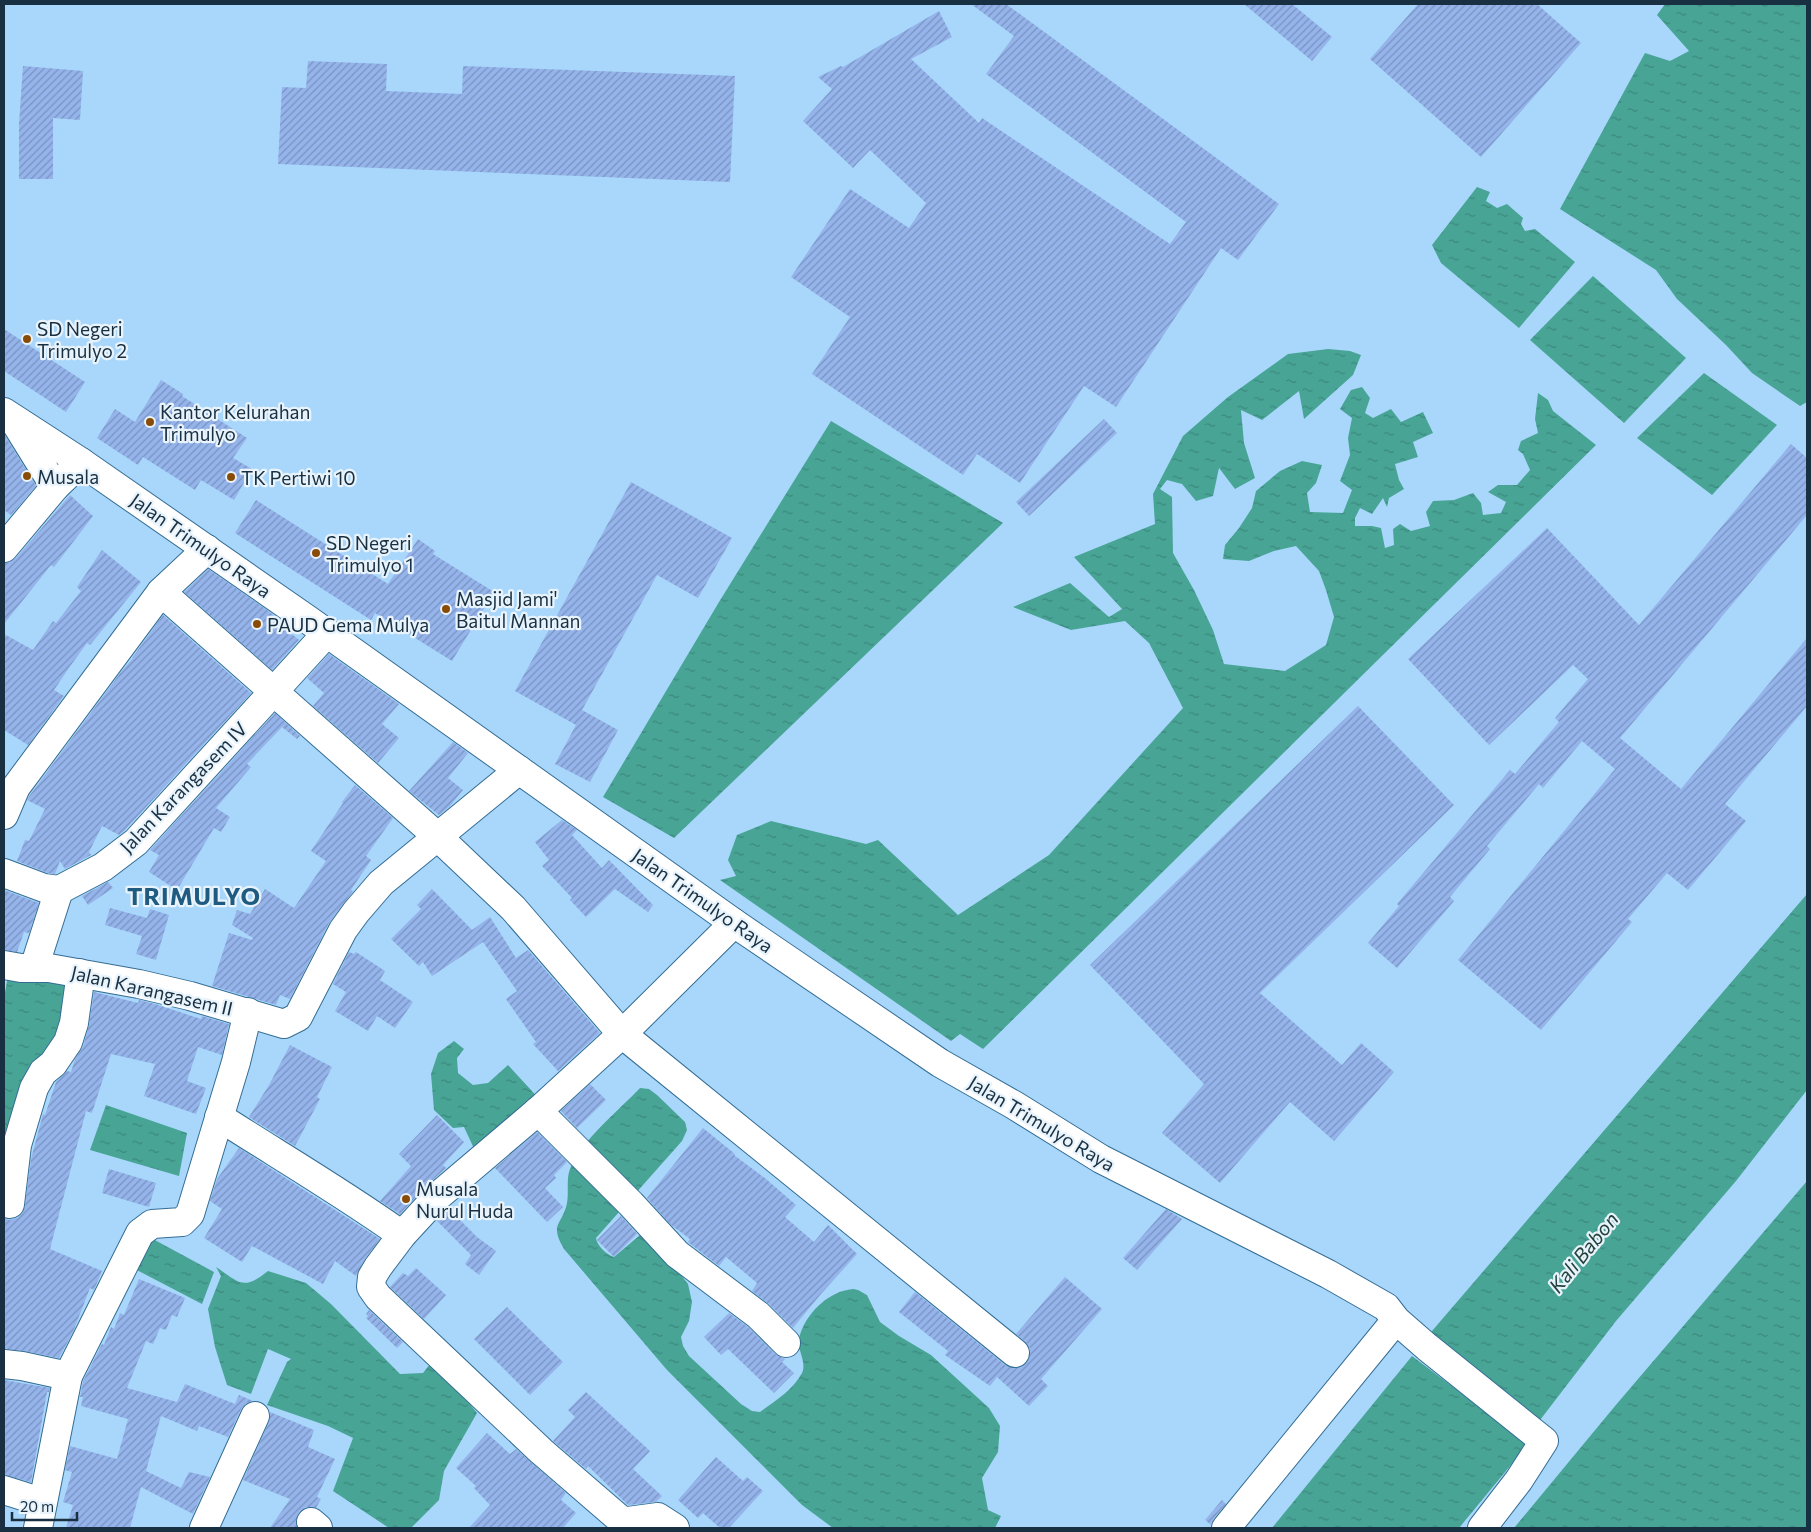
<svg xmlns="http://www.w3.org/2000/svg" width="1811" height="1532" viewBox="0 0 1811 1532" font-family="Commissioner,sans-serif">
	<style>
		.water { fill: url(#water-ripples) }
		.building { fill: url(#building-hatch) }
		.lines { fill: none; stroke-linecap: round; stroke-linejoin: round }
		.minor-casing { stroke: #346d94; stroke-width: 30 }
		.minor { stroke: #fff; stroke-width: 28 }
		.poi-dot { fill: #884c06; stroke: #e8f3fc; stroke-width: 2 }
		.labels { text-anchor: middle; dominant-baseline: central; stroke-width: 4.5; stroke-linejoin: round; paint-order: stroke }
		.poi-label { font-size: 19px; fill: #183041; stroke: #e8f3fc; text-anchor: start }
		.street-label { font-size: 19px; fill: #183041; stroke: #e8f3fc }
		.water-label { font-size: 20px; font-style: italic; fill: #24423c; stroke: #e8f3fc }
		.district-label { font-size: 24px; font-weight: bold; letter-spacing: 1px; fill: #1f5a80; stroke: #e8f3fc }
	</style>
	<defs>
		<pattern id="water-ripples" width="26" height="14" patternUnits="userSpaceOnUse" patternTransform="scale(1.25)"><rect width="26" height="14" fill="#48a596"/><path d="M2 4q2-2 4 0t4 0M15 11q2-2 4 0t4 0" fill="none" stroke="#3b877c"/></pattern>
		<pattern id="building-hatch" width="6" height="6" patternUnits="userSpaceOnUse" patternTransform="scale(1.25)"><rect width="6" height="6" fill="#95b4eb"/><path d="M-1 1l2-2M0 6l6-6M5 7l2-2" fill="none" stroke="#7993c0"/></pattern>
	</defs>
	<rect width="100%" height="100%" fill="#a8d7fb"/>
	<g class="water">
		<path d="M1665,4H1807V402L1800,406L1752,373L1726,345L1677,299L1656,270L1560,209L1645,53L1670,61L1689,51L1657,15Z"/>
		<path d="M1477,187L1490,192L1486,201L1497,208L1507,204L1523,218L1521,224L1525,231L1535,229L1575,262L1519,328L1441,263L1432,245Z"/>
		<path d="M1593,276L1686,358L1624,423L1530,340Z"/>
		<path d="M1328,349L1350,351L1361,355L1353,375L1304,419L1299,391L1262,420L1241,410L1244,443L1255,478L1235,489L1219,468L1213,496L1196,501L1182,484L1167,480L1160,489L1172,497L1173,553L1194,590L1213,630L1224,664L1285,671L1326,645L1334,617L1326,590L1319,571L1296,546L1274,551L1249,561L1223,559L1225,545L1239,528L1252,508L1256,491L1280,471L1302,461L1322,465L1316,483L1307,493L1310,512L1343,513L1352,490L1340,481L1350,455L1348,438L1352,418L1340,409L1351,390L1362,387L1370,398L1365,413L1373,418L1391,409L1401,422L1423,412L1433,433L1413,442L1418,457L1395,464L1399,480L1404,489L1389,498L1387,507L1383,498L1372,514L1360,508L1355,518V526H1372L1381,528L1385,548L1394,545L1393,529L1400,524L1411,531L1430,526L1426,512L1433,501L1454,500L1473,493L1481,503L1483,515L1501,513L1506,502L1488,492L1498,485H1517L1530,470L1523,454L1518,450L1521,441L1538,433L1535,419L1538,393L1548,400L1553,411L1596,445L983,1049L960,1034L951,1041L720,880L736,876L728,860L737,835L771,821L866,844L878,840L958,915L1049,855L1183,708L1149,643L1125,621L1071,630L1013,607L1070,583L1109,617L1122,609L1074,557L1155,524L1153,494L1183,436L1228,397L1288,354Z"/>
		<path d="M1704,373L1777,425L1712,495L1637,438Z"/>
		<path d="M831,421L1003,523L674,838L603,797L719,602Z"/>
		<path d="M1807,894V1090L1736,1181L1616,1321L1537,1424L1426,1338Z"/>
		<path d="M9,970L66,981L70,1001L4,1176V998Z"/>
		<path d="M454,1041L464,1049L457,1058L458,1073L473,1085L488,1083L508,1065L542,1102L477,1155L464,1127L453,1128L434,1110L431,1074L438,1053Z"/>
		<path d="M640,1088L649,1089L657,1095L685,1122L687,1130L682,1141L596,1238C597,1246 607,1255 614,1257L640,1235H645L652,1239L688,1284L692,1302L689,1321L681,1337L683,1346L689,1356L741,1404L752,1411L760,1412C775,1401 793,1390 802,1373C807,1362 797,1350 799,1339C804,1315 828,1291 853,1289C858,1289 863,1293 867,1295L880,1322L899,1336L931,1355L989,1408L1000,1426L998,1452L982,1478L988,1510L1001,1516L995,1528H833L802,1505L667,1370L564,1249C549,1223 562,1226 567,1203C569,1192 566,1179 570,1169C581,1141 619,1110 640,1088Z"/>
		<path d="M106,1105L187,1133L179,1176L90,1150Z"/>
		<path d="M1807,1181V1528H1514L1615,1406Z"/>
		<path d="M151,1238L214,1272L202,1304L131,1267Z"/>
		<path d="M216,1267C240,1283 243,1291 268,1271L306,1283L331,1304L400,1374L423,1373L434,1359L477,1413L444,1471L439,1500L411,1528H389L333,1491L353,1438L328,1426L267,1405L287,1362L291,1359L268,1349L251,1394L227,1385L215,1347L208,1309L221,1276Z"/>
		<path d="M1412,1356L1526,1442L1515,1460L1459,1528H1272Z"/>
	</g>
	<g class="building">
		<path d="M971,4H1006L1279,204L1238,260L1221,248L1116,407L1084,386L1020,483L977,454L963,475L812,374L850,317L791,277L850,189L909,228L926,203L870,150L853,168L803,121L832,89L818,77L841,66L843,67L939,11L952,37L911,59L979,123L982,118L1170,244L1186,222L986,74L1014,36Z"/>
		<path d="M1244,4H1292L1332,37L1312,61Z"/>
		<path d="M1418,4H1537L1581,43L1481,157L1370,59Z"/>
		<path d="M308,61L387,64L386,91L462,94L463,66L735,76L730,182L278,164L282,87L306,88Z"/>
		<path d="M23,66L83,71L80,120L53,118V179H19V124Z"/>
		<path d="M4,329L85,382L66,412L4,371Z"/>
		<path d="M161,380L183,394L182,396L247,438L233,458L252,469L234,500L201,480L195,490L143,457L138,465L97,438L115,409L135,422Z"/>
		<path d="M1104,419L1117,433L1029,516L1016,502Z"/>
		<path d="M4,434L36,486L11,515L4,510Z"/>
		<path d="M1791,444L1807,458V515L1620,738L1681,789L1807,638V706L1725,804L1746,821L1688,890L1667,873L1628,919L1632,922L1541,1030L1458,960L1615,769L1582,741L1543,788L1539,784L1487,846L1490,849L1450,897L1454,901L1397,968L1368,943L1399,906L1397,904L1510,770L1515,774L1559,722L1555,718L1588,679L1573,665L1489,745L1408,659L1547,528L1639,625Z"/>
		<path d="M631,482L732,538L698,598L657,575L582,710L618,730L590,782L555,764L576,725L515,691Z"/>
		<path d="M70,495L93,516L54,567L51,565L4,624V563L10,562L16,558Z"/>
		<path d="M256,500L388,584L418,539L435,551L433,554L494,592L452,661L375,613L371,620L235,533Z"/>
		<path d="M102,550L141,582L90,645L87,643L71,665L54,690L64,696L28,745L4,730V634L33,650L53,621L56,623L81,591L77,587Z"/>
		<path d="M208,569L267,610L277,618L275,620L299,640L272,670L184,592Z"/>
		<path d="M163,615L251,693L125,830L119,835L102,826L89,852L91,855L65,869L60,861L55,874L48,873L17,861L25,840L29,841L45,809L27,800L30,795L121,672L133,658H132Z"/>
		<path d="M329,654L399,704L382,724L399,738L378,763L313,706L324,693L307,678Z"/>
		<path d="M1358,706L1454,805L1260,993L1342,1065L1361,1043L1394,1072L1334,1141L1290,1102L1220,1183L1162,1133L1204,1084L1090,965Z"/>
		<path d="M275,713L300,736L297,739L282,727L247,764L251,767L216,808L230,817L221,832L214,828L177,890L149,872L159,855L150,850Z"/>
		<path d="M453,742L468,753L448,778L463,790L449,807L439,815L409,791Z"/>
		<path d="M355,785L393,818L366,856L371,860L351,890L353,891L329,923L290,999L280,995L276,1005L212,986L229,933L252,940L253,938L232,925L237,910L250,914L265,889L294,908L326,861L311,851L343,803L342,802Z"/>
		<path d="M562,820L577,830L572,835L602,868L609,860L653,905L648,912L615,889L586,917L570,900L572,898L542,866L549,860L535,842Z"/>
		<path d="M108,882L113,888L88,905L82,896Z"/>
		<path d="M432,889L472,930L490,917L516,958L528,950L600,1033L558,1071L533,1044L536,1042L506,999L517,991L483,942L432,976L423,962L419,966L391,939L421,909L417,905Z"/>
		<path d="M4,890L39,903L29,933L24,932L17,952L4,950Z"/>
		<path d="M110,908L147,918L150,909L169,915L156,960L136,954L142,936L105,925Z"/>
		<path d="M349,952L354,954L356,952L385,971L380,980L413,1002L395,1028L377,1016L368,1031L335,1011L346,992L333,984Z"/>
		<path d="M94,992L138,1003L139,1000L155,1004L201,1019L202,1016L229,1024L222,1055L198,1047L187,1081L206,1088L196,1114L144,1096L155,1064L111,1054L92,1113L86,1111L50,1249L102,1271L94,1290L90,1288L73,1332L59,1358L25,1351L4,1349V1218L9,1220L17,1218L22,1214L25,1206L31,1159L43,1114L45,1115L56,1082L67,1071L71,1072L75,1059L83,1047L89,1025Z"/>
		<path d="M290,1045L332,1067L317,1097L320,1099L295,1146L249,1117L269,1085Z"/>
		<path d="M590,1084L606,1100L577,1128L561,1111Z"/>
		<path d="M437,1115L464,1142L443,1165L446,1168L427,1185L400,1214L380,1201L411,1166L399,1154Z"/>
		<path d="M703,1128L735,1154L734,1155L766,1179L796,1205L785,1217L814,1242L828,1225L857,1254L821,1294L793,1328L769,1304L752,1291L757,1283L726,1257L719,1266L688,1242L690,1239L670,1224L647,1198Z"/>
		<path d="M537,1132L567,1162L554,1175L556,1178L545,1188L563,1207L547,1222L495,1168Z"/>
		<path d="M239,1148L380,1239L365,1259L356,1276L335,1261L323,1284L252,1246L242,1262L204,1238L222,1209L210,1201L217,1179Z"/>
		<path d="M109,1169L156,1183L149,1207L102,1193Z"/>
		<path d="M448,1208L477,1237L496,1251L479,1275L465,1264L471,1255L437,1221Z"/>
		<path d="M1166,1209L1182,1219L1137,1270L1123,1258Z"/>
		<path d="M621,1216L637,1234L614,1257L597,1240Z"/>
		<path d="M416,1268L446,1295L424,1319L390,1287L403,1273L408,1276Z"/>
		<path d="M1065,1277L1102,1309L1041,1379L1048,1386L1029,1406L997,1377L990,1386L945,1355L948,1351L899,1312L915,1292L1005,1365L1012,1368H1020L1027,1362L1030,1356V1348L1025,1341L1016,1334Z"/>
		<path d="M139,1279L185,1298L177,1317L172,1315L166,1330L160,1328L153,1344L146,1341L127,1388L177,1402L185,1384L235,1404L239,1395L253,1401L246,1403L241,1409L228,1437L199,1426L197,1431L161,1416L146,1471L181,1488L189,1472L210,1477L193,1514L141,1487L130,1528H66L73,1505L63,1502L72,1472L65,1470L70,1446L117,1459L128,1419L81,1406L83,1397H80L83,1381L102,1344L104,1345L111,1327L114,1329L120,1313L124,1315Z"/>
		<path d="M507,1307L563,1362L530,1395L474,1339Z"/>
		<path d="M369,1310L403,1342L397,1348L366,1318L368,1316L366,1314Z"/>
		<path d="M729,1313L748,1327L775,1354L785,1359L782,1362L794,1373L774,1393L728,1349L721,1355L704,1337Z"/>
		<path d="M4,1380L50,1388L49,1392H47L31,1482L4,1475Z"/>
		<path d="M586,1392L650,1451L633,1469L662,1496L656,1502L628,1505L588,1466L586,1469L553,1441L575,1417L568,1410Z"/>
		<path d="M270,1412L314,1430L308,1447L335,1459L317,1497L321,1499L316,1508L306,1507L299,1512L296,1520L297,1528H270L290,1499L243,1480L269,1422Z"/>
		<path d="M487,1433L510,1454L516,1449L566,1493L561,1500L576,1513L563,1528H469L490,1505L474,1488L476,1486L456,1468Z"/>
		<path d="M716,1457L743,1481L747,1477L763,1491L729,1528H720L703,1513L698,1518L678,1500Z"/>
		<path d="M1222,1500L1226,1504L1214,1518L1211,1525L1205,1520Z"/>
	</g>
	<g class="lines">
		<defs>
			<g id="minor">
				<path d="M4,412L81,462L307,619L734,923L940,1063L1014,1105L1101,1159L1328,1274L1386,1307L1396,1320L1427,1347L1544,1441L1519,1480L1482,1528"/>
				<path d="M16,424L55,487"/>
				<path d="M4,548L55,487L81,462"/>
				<path d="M207,549L161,592L438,837L513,908L622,1034L1015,1353"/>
				<path d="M4,815L16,787L161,592"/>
				<path d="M4,873L44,888L59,890L103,867L136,842L327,633"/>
				<path d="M4,965L21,968H49L139,984L190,996L284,1024L298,1017L343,930L356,912L381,883L519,770"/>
				<path d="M34,968L59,890"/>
				<path d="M538,1111L631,1204L677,1254L758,1315L786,1343"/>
				<path d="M219,1117C280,1156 343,1193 402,1235"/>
				<path d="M10,1204L17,1145L34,1088L43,1072L53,1064L68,1042L74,1023L79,987V973"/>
				<path d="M4,1364L22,1366L68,1376"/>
				<path d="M4,1490L42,1502"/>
				<path d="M311,1522L318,1528"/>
				<path d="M38,1528L68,1376L140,1233L152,1224L182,1222L190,1214L236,1062L248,1012"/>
				<path d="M204,1528L255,1416"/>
				<path d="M675,1528L658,1517L628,1521L621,1520L541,1451L378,1297L371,1287L372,1277L378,1267L402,1235L438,1196L538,1111L622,1034L734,923"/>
				<path d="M1226,1528L1396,1320"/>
			</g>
		</defs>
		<use href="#minor" class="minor-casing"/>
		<use href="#minor" class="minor"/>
	</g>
	<g class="poi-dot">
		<circle cx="27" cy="339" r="5"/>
		<circle cx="150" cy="422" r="5"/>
		<circle cx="27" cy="476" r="5"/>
		<circle cx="231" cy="477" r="5"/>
		<circle cx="316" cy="553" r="5"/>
		<circle cx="446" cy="609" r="5"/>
		<circle cx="257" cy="624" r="5"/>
		<circle cx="406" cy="1199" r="5"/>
	</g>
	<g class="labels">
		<g class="poi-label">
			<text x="37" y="328">SD Negeri<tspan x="37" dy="22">Trimulyo 2</tspan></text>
			<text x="160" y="411">Kantor Kelurahan<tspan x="160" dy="22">Trimulyo</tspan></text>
			<text x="37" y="476">Musala</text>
			<text x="241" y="477">TK Pertiwi 10</text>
			<text x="326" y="542">SD Negeri<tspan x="326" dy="22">Trimulyo 1</tspan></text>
			<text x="456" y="598">Masjid Jami'<tspan x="456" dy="22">Baitul Mannan</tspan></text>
			<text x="267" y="624">PAUD Gema Mulya</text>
			<text x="416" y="1188">Musala<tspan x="416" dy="22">Nurul Huda</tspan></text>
		</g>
		<g class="street-label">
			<text transform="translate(201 545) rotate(35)">Jalan Trimulyo Raya</text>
			<text transform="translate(183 787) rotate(-46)">Jalan Karangasem IV</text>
			<text transform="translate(703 900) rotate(35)">Jalan Trimulyo Raya</text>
			<text transform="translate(152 990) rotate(13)">Jalan Karangasem II</text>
			<text transform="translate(1042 1123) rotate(31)">Jalan Trimulyo Raya</text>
		</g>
		<g class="water-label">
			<text transform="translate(1583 1252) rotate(-51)">Kali Babon</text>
		</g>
		<g class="district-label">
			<text x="194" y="895">TRIMULYO</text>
		</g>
	</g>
	<rect width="1811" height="1532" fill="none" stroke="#183041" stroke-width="10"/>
	<path d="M12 1512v8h65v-8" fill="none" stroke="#183041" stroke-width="2.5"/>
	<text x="20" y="1512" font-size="15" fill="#183041" stroke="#e8f3fc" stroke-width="4" paint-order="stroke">20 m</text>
</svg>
